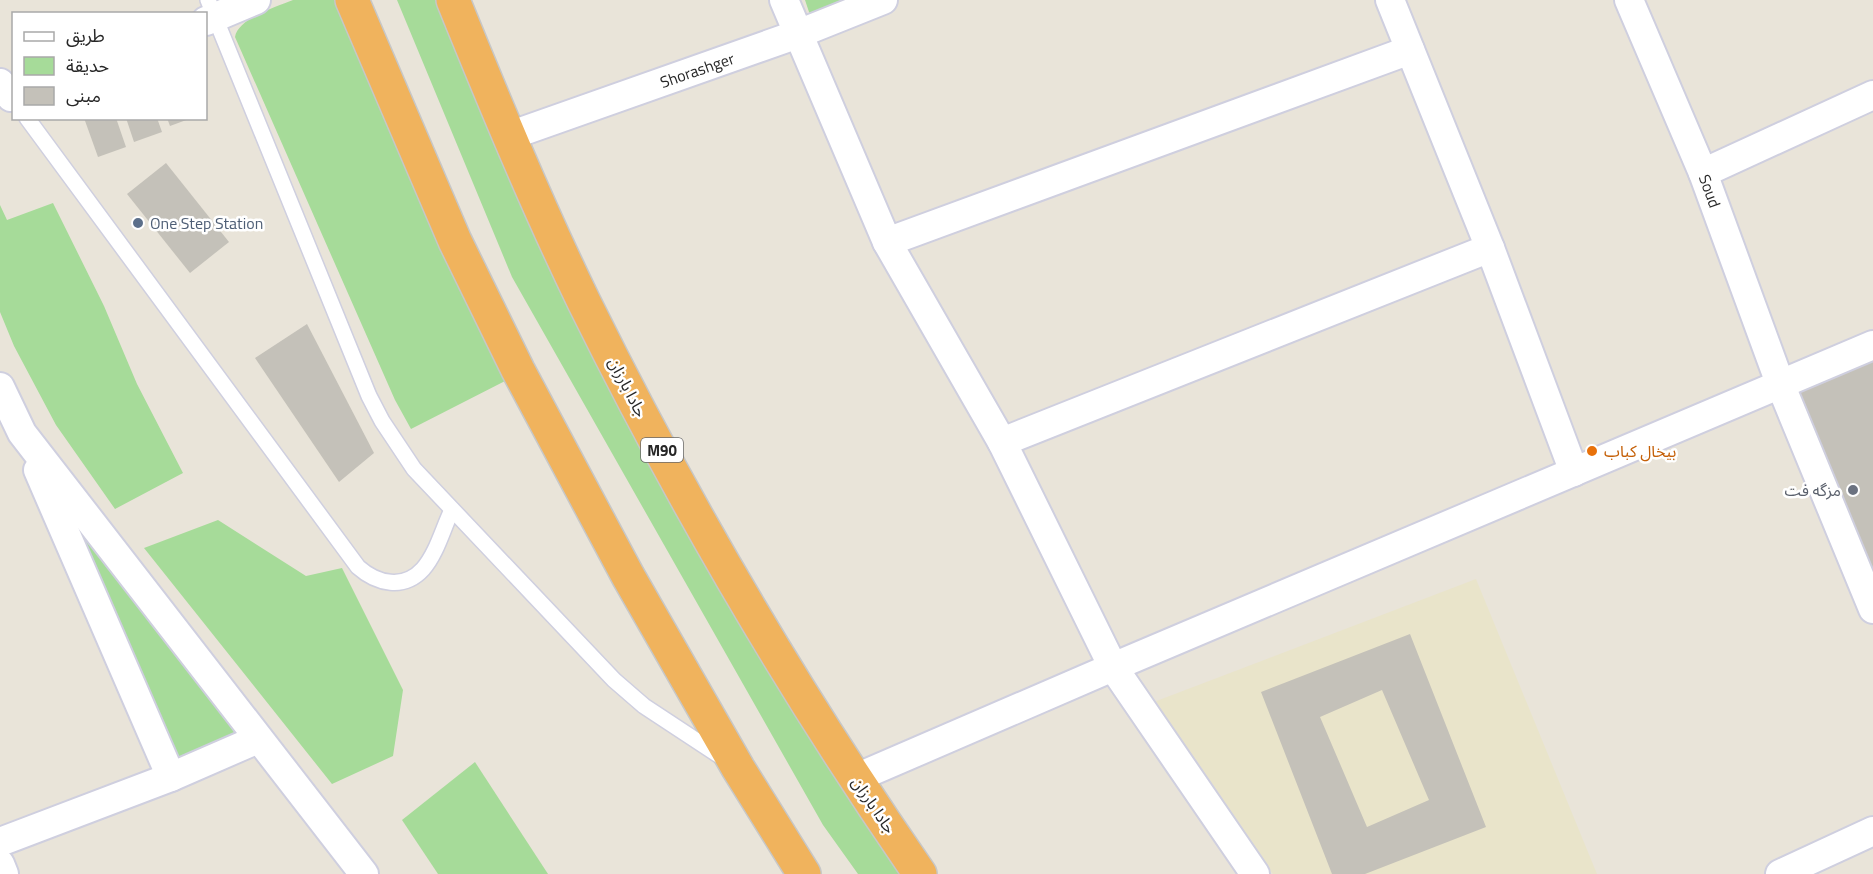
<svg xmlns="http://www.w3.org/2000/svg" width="1873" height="874" viewBox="0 0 1873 874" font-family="'Titillium Web','Noto Sans Arabic',sans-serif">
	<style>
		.education { fill: #e9e4ca }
		.green { fill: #a6db99 }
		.building { fill: #c4c1b9; fill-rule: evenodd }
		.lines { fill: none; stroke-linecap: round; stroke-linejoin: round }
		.lane-casing { stroke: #cfcfdf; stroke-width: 18 }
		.street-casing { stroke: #cfcfdf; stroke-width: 32 }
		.highway-casing { stroke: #c7c7c7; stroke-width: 36 }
		.lane { stroke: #fff; stroke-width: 15 }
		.street { stroke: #fff; stroke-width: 28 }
		.highway { stroke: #f0b35d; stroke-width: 33 }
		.service-dot { fill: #5c6f8a; stroke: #fff; stroke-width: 2 }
		.food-dot { fill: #e8710a; stroke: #fff; stroke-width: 2 }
		.worship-dot { fill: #6b7280; stroke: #fff; stroke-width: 2 }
		.labels { text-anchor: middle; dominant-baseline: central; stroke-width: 5; stroke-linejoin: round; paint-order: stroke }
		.shield { fill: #fff; stroke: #686868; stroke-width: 1.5 }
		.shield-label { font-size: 15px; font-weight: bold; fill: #272727 }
		.street-label { font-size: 16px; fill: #272727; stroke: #fff }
		.service-label { font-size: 16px; fill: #4e5e75; stroke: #fff; text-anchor: start }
		.food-label { font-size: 16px; fill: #c56008; stroke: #fff; text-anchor: start }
		.worship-label { font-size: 16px; fill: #5b616d; stroke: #fff; text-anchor: end }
	</style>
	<rect width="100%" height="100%" fill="#e9e4d9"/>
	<path class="education" d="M1476,579L1597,874H1273L1146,705Z"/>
	<g class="green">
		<path d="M293,0H338L507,380L411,429L395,400L235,37C238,18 276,7 293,0Z"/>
		<path d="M397,0H439L512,186L668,492L901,874H858L823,825L512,277Z"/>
		<path d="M805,0H844L810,15Z"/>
		<path d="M53,203L104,306L137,384L183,473L115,509L56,425L14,346L0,312V205L7,220Z"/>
		<path d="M22,433L258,739L171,777Z"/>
		<path d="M218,520L306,576L342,568L403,690L393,756L332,784L144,548Z"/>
		<path d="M475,762L548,874H438L402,820Z"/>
	</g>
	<g class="building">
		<path d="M84,118H116L126,147L98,157Z"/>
		<path d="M126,118H157L162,132L134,142Z"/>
		<path d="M167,118H189V119L170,126Z"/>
		<path d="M166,163L229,242L190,273L127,194Z"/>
		<path d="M307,324L374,453L339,482L255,358Z"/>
		<path d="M1873,361V587L1795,393Z"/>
		<path d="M1410,634L1486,827L1365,874H1332L1261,692ZM1382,690L1429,800L1367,827L1320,717Z"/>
	</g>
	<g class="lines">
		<defs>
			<g id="lane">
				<path d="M208,0L369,396L382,421L414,469L614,680L644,706L726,760"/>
				<path d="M27,118L358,567C377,584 404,590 423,569C437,553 443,528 452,510"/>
			</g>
			<g id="street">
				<path d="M784,0L887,242L1002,442L1113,667L1255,874"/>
				<path d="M1390,0L1490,248L1574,472"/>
				<path d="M1629,0L1703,173L1781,386L1873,609"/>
				<path d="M206,21L256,0"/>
				<path d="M0,83L11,97"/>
				<path d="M509,136L798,34L883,0"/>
				<path d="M1703,173L1873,95"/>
				<path d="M887,242L1410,50"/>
				<path d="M0,387L22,433L364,874"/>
				<path d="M1002,442L1490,248"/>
				<path d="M38,470L171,777"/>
				<path d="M856,778L1113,667L1873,345"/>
				<path d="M0,842L171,777L258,739"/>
				<path d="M0,864L4,874"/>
				<path d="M1780,874L1873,831"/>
			</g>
			<g id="highway">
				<path d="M352,0L455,241L518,370L628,576L738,768L804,874"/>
				<path d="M453,0C494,101 536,203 584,302C682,501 794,692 920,874"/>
			</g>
		</defs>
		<use href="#lane" class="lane-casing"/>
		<use href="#street" class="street-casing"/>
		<use href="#highway" class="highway-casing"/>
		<use href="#lane" class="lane"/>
		<use href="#street" class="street"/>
		<use href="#highway" class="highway"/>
	</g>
	<circle class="service-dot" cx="138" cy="223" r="6"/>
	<circle class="food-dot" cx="1592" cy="451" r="6"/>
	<circle class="worship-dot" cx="1853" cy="490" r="6"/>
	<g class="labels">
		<rect class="shield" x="641" y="438" width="42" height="24" rx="4.5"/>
		<g class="shield-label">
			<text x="662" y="450">M90</text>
		</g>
		<g class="street-label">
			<text transform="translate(697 70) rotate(-19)">Shorashger</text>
			<text transform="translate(1710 191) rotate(70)">Soud</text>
			<text transform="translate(628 387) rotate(63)">جادا بارزان</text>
			<text transform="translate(874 805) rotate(56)">جادا بارزان</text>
		</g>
		<g class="service-label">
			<text x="150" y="223">One Step Station</text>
		</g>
		<g class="food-label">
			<text x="1604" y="451">بيخال كباب</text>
		</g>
		<g class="worship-label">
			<text x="1841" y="490">مزگه فت</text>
		</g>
	</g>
	<rect x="12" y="12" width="195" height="108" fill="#ffffff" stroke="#a9a9a9" stroke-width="1.5"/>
	<rect x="24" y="32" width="30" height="9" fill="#ffffff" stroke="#a9a9a9" stroke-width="1.5"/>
	<text x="66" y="42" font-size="18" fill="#272727">طريق</text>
	<rect x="24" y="57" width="30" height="18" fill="#a6db99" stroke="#a9a9a9" stroke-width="1.5"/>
	<text x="66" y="72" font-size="18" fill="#272727">حديقة</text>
	<rect x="24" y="87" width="30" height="18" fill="#c4c1b9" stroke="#a9a9a9" stroke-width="1.5"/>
	<text x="66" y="102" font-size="18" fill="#272727">مبنى</text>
</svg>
